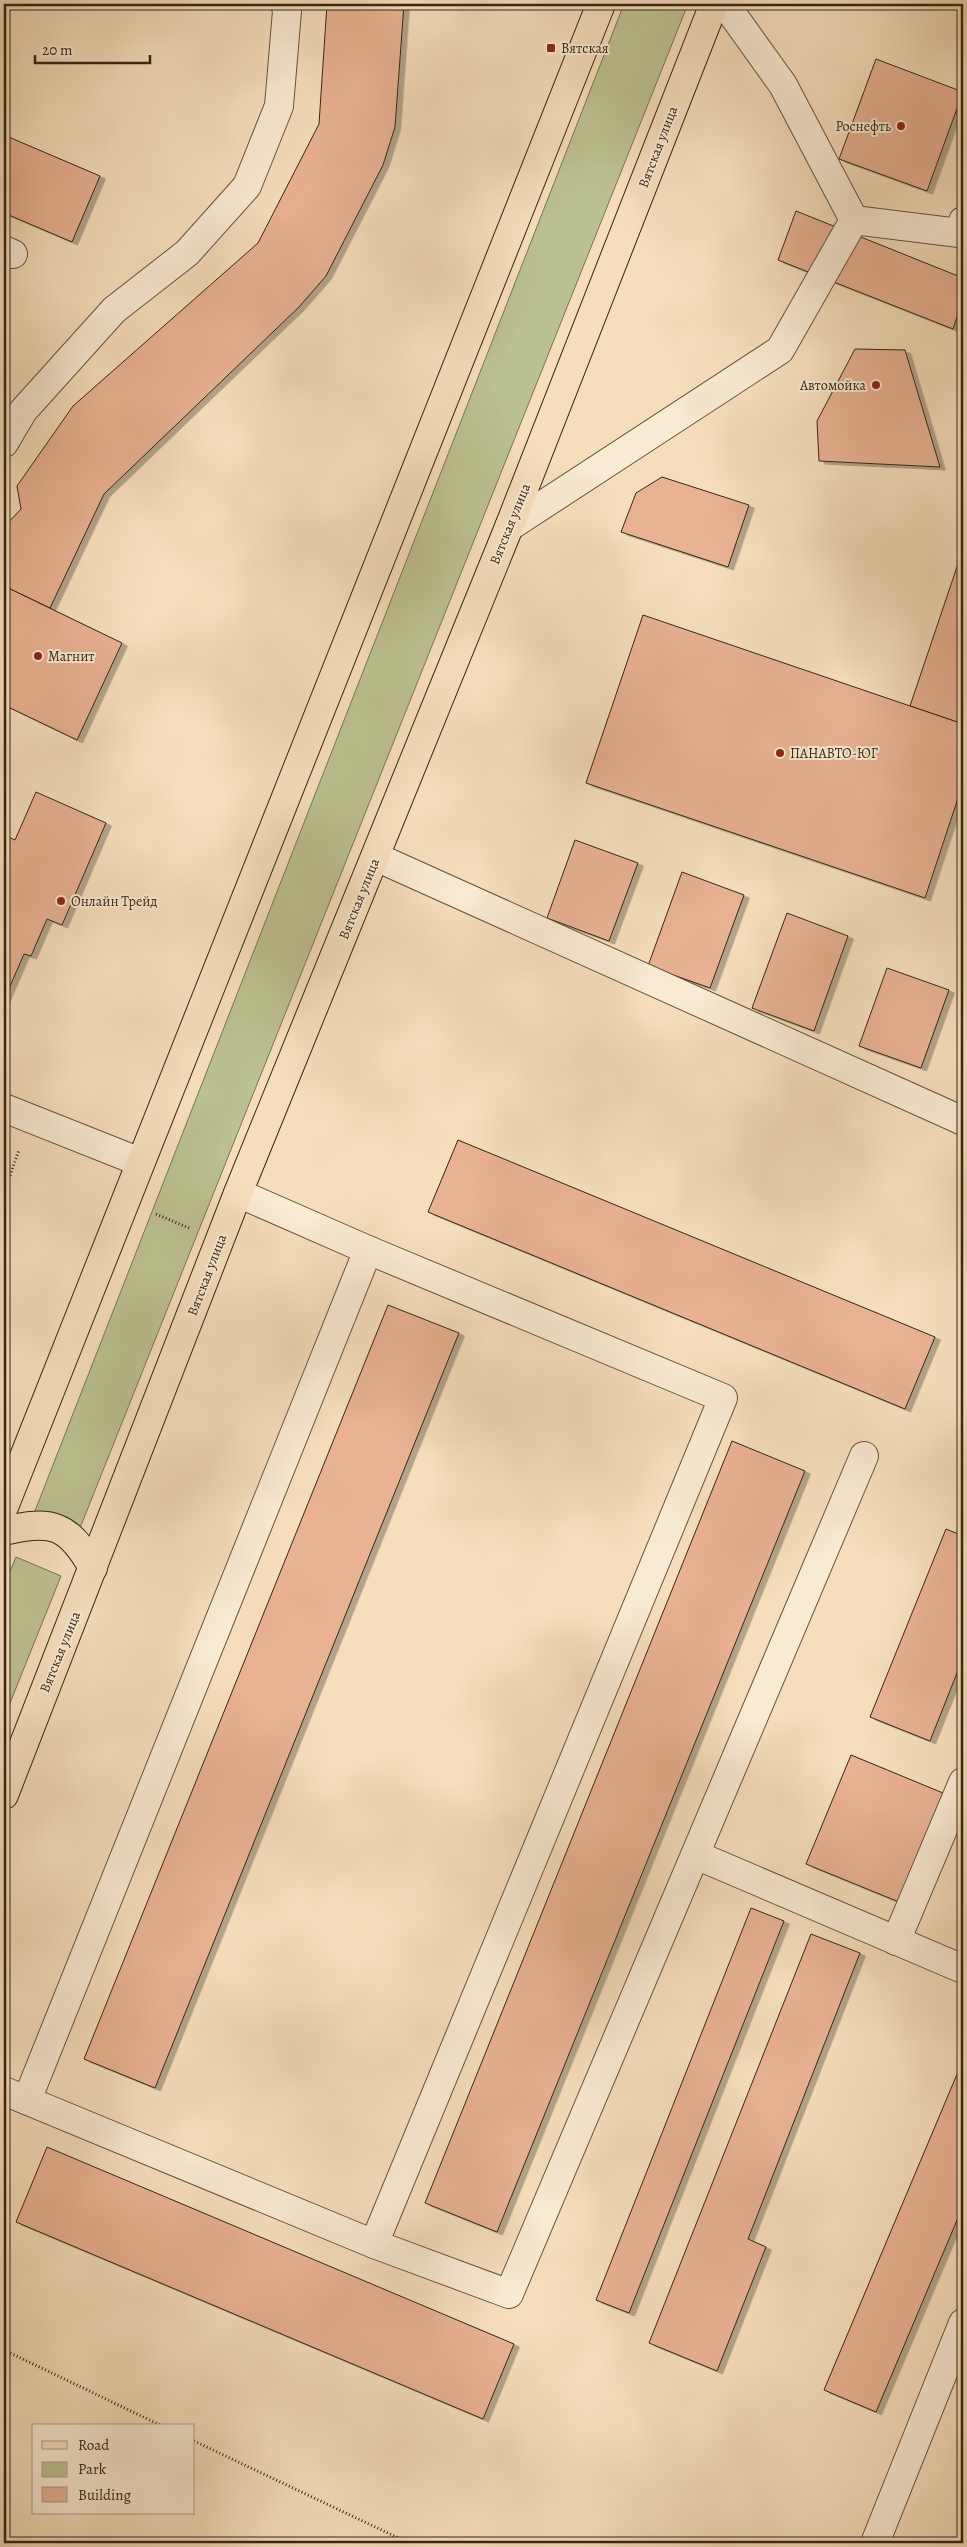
<svg xmlns="http://www.w3.org/2000/svg" width="967" height="2547" viewBox="0 0 967 2547" font-family="Alegreya,serif">
	<style>
		.green { fill: #bcc191; stroke: #787452 }
		.building { fill: #e9b293; stroke: #342614; filter: url(#shadow) }
		.lines { fill: none; stroke-linecap: round; stroke-linejoin: round }
		.minor-casing { stroke: #64543e; stroke-width: 30 }
		.major-casing { stroke: #342614; stroke-width: 30 }
		.path { stroke: #342614; stroke-width: 3; stroke-dasharray: 1 2.5; stroke-linecap: butt }
		.minor { stroke: #f9ead3; stroke-width: 28 }
		.major { stroke: #f6debc; stroke-width: 28 }
		.poi-dot { fill: #8f2418; stroke: #f9ead3; stroke-width: 2 }
		.labels { text-anchor: middle; dominant-baseline: central; stroke-width: 4; stroke-linejoin: round; paint-order: stroke }
		.poi-label { font-size: 14px; fill: #342614; stroke: #f9ead3; text-anchor: start }
		.street-label { font-size: 14px; fill: #342614; stroke: #f9ead3 }
	</style>
	<defs>
		<filter id="shadow"><feDropShadow dx="5.5" dy="3" stdDeviation="0" flood-color="#0004"/></filter>
	</defs>
	<rect width="100%" height="100%" fill="#f6debc"/>
	<filter id="stains"><feTurbulence type="fractalNoise" baseFrequency=".004" numOctaves="4"/><feColorMatrix values="0 0 0 0 .2 0 0 0 0 .09 0 0 0 0 .02 0 0 0 .5 -.17"/></filter>
	<radialGradient id="worn" r=".72"><stop offset=".6" stop-color="#630" stop-opacity="0"/><stop offset="1" stop-color="#630" stop-opacity=".3"/></radialGradient>
	<g class="green">
		<path d="M624,4H688L80,1528L35,1511Z"/>
		<path d="M16,1557L61,1576L4,1718V1586Z"/>
	</g>
	<g class="building">
		<path d="M327,4H404L395,127L383,165L326,276L299,307L104,494L50,608L4,586V527L21,509L17,486L73,406L258,243L319,124Z"/>
		<path d="M876,59L963,92L927,191L839,159Z"/>
		<path d="M4,135L100,176L72,242L4,213Z"/>
		<path d="M796,211L963,278V299L953,329L778,260Z"/>
		<path d="M855,349L905,350L940,467L819,461L817,421Z"/>
		<path d="M662,477L749,505L728,567L621,532L636,493Z"/>
		<path d="M963,549V724L910,706Z"/>
		<path d="M4,586L122,643L77,740L4,705Z"/>
		<path d="M643,615L963,724V783L925,898L586,783Z"/>
		<path d="M36,792L106,823L62,925L47,919L31,956L24,954L4,1000V835L15,840Z"/>
		<path d="M575,840L638,863L609,941L547,918Z"/>
		<path d="M682,872L744,895L710,988L648,966Z"/>
		<path d="M787,913L848,936L814,1031L752,1008Z"/>
		<path d="M887,968L949,990L921,1068L859,1046Z"/>
		<path d="M458,1140L935,1337L905,1409L428,1212Z"/>
		<path d="M388,1305L459,1333L155,2088L84,2059Z"/>
		<path d="M732,1441L805,1471L497,2232L425,2203Z"/>
		<path d="M946,1529L963,1536V1658L930,1741L870,1717Z"/>
		<path d="M851,1755L943,1793L899,1902L806,1864Z"/>
		<path d="M751,1908L784,1921L629,2313L596,2300Z"/>
		<path d="M811,1934L860,1953L748,2239L766,2247L717,2371L649,2343Z"/>
		<path d="M963,2060V2206L876,2412L824,2390Z"/>
		<path d="M47,2147L514,2344L483,2419L16,2222Z"/>
	</g>
	<g class="lines">
		<defs>
			<g id="minor">
				<path d="M854,220L959,233L963,221"/>
				<path d="M4,250L13,254"/>
				<path d="M4,443L23,411L114,310L187,253L247,186L279,106L287,11L285,4"/>
				<path d="M509,527L780,350L854,220L783,85L725,4"/>
				<path d="M376,857L963,1121"/>
				<path d="M4,1108L140,1162"/>
				<path d="M696,1855L963,1969"/>
				<path d="M896,1941L963,1782"/>
				<path d="M4,2091L374,2244L723,1398L368,1250L238,1193"/>
				<path d="M27,2100L368,1250"/>
				<path d="M374,2244L509,2294L864,1456"/>
				<path d="M875,2543L963,2323"/>
			</g>
			<g id="major">
				<path d="M4,1507L601,4"/>
				<path d="M4,1531C52,1519 69,1525 93,1568"/>
				<path d="M4,1795L238,1193L509,527L714,4"/>
			</g>
		</defs>
		<use href="#minor" class="minor-casing"/>
		<use href="#major" class="major-casing"/>
		<g class="path">
			<path d="M4,1192L19,1150"/>
			<path d="M156,1214L189,1228"/>
			<path d="M4,2350L162,2426"/>
			<path d="M194,2441L409,2543"/>
		</g>
		<use href="#minor" class="minor"/>
		<use href="#major" class="major"/>
	</g>
	<g class="poi-dot">
		<rect x="546" y="43" width="10" height="10" rx="2.5"/>
		<circle cx="901" cy="126" r="5"/>
		<circle cx="876" cy="385" r="5"/>
		<circle cx="38" cy="656" r="5"/>
		<circle cx="780" cy="753" r="5"/>
		<circle cx="61" cy="901" r="5"/>
	</g>
	<g class="labels">
		<g class="poi-label">
			<text x="561" y="48">Вятская</text>
			<text x="891" y="126" text-anchor="end">Роснефть</text>
			<text x="866" y="385" text-anchor="end">Автомойка</text>
			<text x="48" y="656">Магнит</text>
			<text x="790" y="753">ПАНАВТО-ЮГ</text>
			<text x="71" y="901">Онлайн Трейд</text>
		</g>
		<g class="street-label">
			<text transform="translate(658 147) rotate(-69)">Вятская улица</text>
			<text transform="translate(510 524) rotate(-68)">Вятская улица</text>
			<text transform="translate(359 899) rotate(-68)">Вятская улица</text>
			<text transform="translate(207 1275) rotate(-69)">Вятская улица</text>
			<text transform="translate(60 1652) rotate(-68)">Вятская улица</text>
		</g>
	</g>
	<rect width="967" height="2547" fill="none" stroke="#f6debc" stroke-width="20"/>
	<rect x="5" y="5" width="957" height="2537" fill="none" stroke="#342614" stroke-width="2.5"/>
	<rect x="10" y="10" width="947" height="2527" fill="none" stroke="#342614"/>
	<rect x="32" y="2424" width="162" height="90" fill="#f9ead3" stroke="#aa9c87"/>
	<rect x="42" y="2441" width="25" height="8" fill="#f6debc" stroke="#aa9c87"/>
	<text x="78" y="2450" font-size="15" fill="#342614">Road</text>
	<rect x="42" y="2462" width="25" height="15" fill="#bcc191" stroke="#aa9c87"/>
	<text x="78" y="2474" font-size="15" fill="#342614">Park</text>
	<rect x="42" y="2487" width="25" height="15" fill="#e9b293" stroke="#aa9c87"/>
	<text x="78" y="2500" font-size="15" fill="#342614">Building</text>
	<path d="M35 55v8h115v-8" fill="none" stroke="#342614" stroke-width="2.5"/>
	<text x="42" y="55" font-size="15" fill="#342614" stroke="#f9ead3" stroke-width="4" paint-order="stroke">20 m</text>
	<rect width="100%" height="100%" filter="url(#stains)"/>
	<rect width="100%" height="100%" fill="url(#worn)"/>
</svg>
